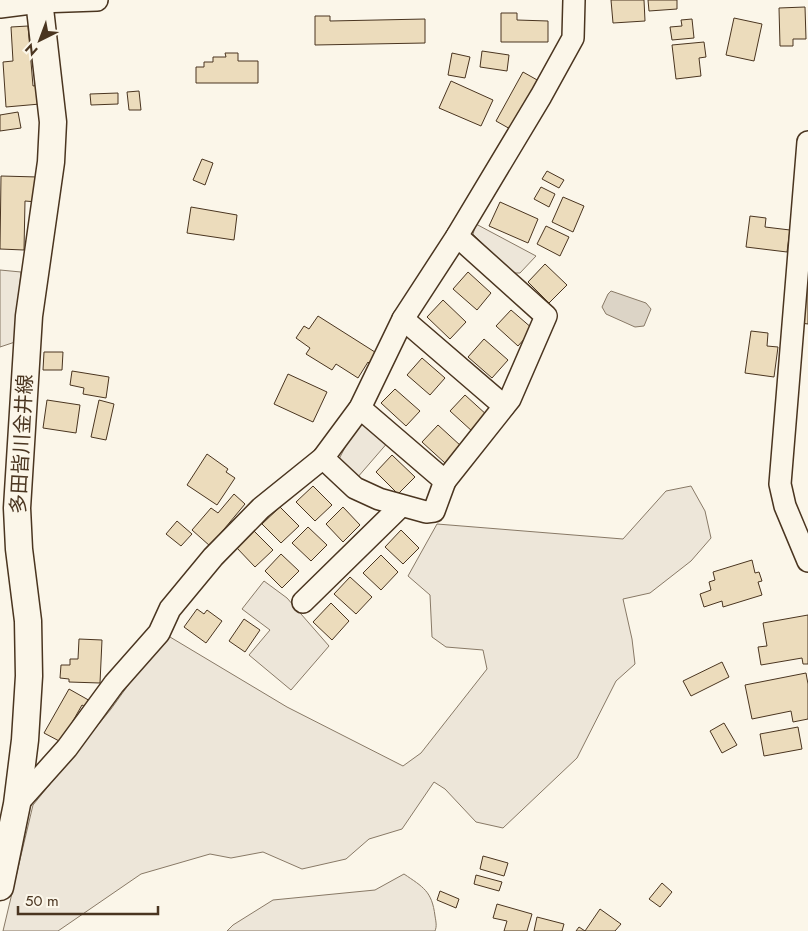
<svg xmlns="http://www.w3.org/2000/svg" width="808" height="931" viewBox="0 0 808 931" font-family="Jost,'Noto Sans JP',sans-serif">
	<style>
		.green { fill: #ede6d9; stroke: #887966 }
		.water { fill: #dcd4c6; stroke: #887966 }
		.building { fill: #ecdcbc; stroke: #4a3520 }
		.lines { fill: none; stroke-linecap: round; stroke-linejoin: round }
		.minor-casing { stroke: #4a3520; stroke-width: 24 }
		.major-casing { stroke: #4a3520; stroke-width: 29 }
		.minor { stroke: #fbf6e9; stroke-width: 21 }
		.major { stroke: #fbf6e9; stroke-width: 26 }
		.labels { text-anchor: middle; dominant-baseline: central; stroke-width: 4; stroke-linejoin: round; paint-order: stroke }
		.street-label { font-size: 20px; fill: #4a3520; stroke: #fbf6e9 }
	</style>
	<rect width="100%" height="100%" fill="#fbf6e9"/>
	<g class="green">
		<path d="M476,224L536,256L520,273H512L473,234Z"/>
		<path d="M0,270L21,272L15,342L0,347Z"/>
		<path d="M358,422H368L389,441L357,478L337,463Z"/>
		<path d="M691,486L705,511L711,538L691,561L650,593L623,599L632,639L635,664L616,681L577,758L503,828L476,822L445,789L434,782L402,829L369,839L346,859L302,869L263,852L231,858L210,854L141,874L58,931H3L33,805L111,709L165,634L287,707L403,766L421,753L487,669L483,650L446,647L432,637L430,595L408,576L437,524L623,539L666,491Z"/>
		<path d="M264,581L287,598L329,646L291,690L249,655L270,630L242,609Z"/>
		<path d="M404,874C423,887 432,891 435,916C436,922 437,926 435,931H227L233,925L273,900L375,890Z"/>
	</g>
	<path class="water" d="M611,291L646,303L651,309L644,326L635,327L606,314L602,307L608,294Z"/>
	<g class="building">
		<path d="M611,0H644L645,21L613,23Z"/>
		<path d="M648,0H677V9L649,11Z"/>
		<path d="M805,7L806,39H793V46H780L779,8Z"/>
		<path d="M501,13H517V20L548,21V42H501Z"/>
		<path d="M315,16H330V21L425,19V43L315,45Z"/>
		<path d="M734,18L762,24L754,61L726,55Z"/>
		<path d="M692,19L694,38L672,40L670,27L682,26L681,20Z"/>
		<path d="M28,26L33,86L38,85L40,104L6,107L3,62L13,61L11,27Z"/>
		<path d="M704,42L706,57L699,58L701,76L676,79L672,45Z"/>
		<path d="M482,51L509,55L507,71L480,67Z"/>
		<path d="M225,53H238V61H258V83H196V67H204V62H213V57H226Z"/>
		<path d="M452,53L470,57L465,78L448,75Z"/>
		<path d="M523,72L539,81L512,130L496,121Z"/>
		<path d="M451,81L493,100L481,126L439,108Z"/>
		<path d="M139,91L141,110H129L127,92Z"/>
		<path d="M118,93V104L91,105L90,94Z"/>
		<path d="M18,112L21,128L0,131V115Z"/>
		<path d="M202,159L213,163L205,185L193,180Z"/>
		<path d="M547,171L564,180L559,188L542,179Z"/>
		<path d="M1,176L38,177L37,202L25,201L24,250L0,249Z"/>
		<path d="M541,187L555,194L549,207L534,199Z"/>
		<path d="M563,197L584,206L573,232L552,222Z"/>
		<path d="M500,202L538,219L528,243L489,226Z"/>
		<path d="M191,207L237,215L234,240L187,233Z"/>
		<path d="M750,216L766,218L765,227L790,230L787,252L746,247Z"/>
		<path d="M546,226L569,237L560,256L537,244Z"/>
		<path d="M545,264L567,285L549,303L528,282Z"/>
		<path d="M468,272L491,293L477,310L453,289Z"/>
		<path d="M803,282H808V324L801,323Z"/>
		<path d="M443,300L466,322L450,339L427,317Z"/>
		<path d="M511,310L533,329L518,346L496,326Z"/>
		<path d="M318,316L378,354L371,365L368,362L358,378L336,364L332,370L306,354L310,348L296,338L304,326L309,329Z"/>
		<path d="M751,331L768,333L767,346L778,347L774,377L745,373Z"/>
		<path d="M484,339L508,360L492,378L468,357Z"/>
		<path d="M44,352H63L62,370H43Z"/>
		<path d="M422,358L445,378L430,395L407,375Z"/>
		<path d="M72,371L109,377L106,398L83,394L84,388L70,385Z"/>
		<path d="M288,374L327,392L313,422L274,404Z"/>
		<path d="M395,389L420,411L406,426L381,403Z"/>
		<path d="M465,395L488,416L473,432L450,411Z"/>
		<path d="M47,400L80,405L76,433L43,428Z"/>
		<path d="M99,400L114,404L106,440L91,437Z"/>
		<path d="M438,425L461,446L445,463L422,442Z"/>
		<path d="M207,454L228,469L226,472L235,478L217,505L187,485Z"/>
		<path d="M392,455L415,477L398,494L376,472Z"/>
		<path d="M313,486L332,505L315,521L296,502Z"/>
		<path d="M234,494L245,504L210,546L192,530L211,508L218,513Z"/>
		<path d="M280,507L299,526L281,543L262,524Z"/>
		<path d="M343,507L360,525L343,542L326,524Z"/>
		<path d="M177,521L192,534L181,546L166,534Z"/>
		<path d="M308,527L327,545L311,561L292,543Z"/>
		<path d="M253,530L273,550L255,567L236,547Z"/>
		<path d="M401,530L419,548L403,564L385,547Z"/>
		<path d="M281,554L299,571L282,588L265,571Z"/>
		<path d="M381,555L398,572L381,590L363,573Z"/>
		<path d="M752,560L755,573L759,572L762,581L758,582L762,595L723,607L722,601L704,607L700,594L711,590L709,582L715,580L713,572Z"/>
		<path d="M350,577L372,597L356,614L334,594Z"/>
		<path d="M331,603L349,621L332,640L313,622Z"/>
		<path d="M197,609L204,614L207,610L222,621L206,643L184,627Z"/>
		<path d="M808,615V664H803L802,658L761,665L758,647L767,646L763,623Z"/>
		<path d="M244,619L260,630L245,652L229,641Z"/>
		<path d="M79,639L102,640L100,683L69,682V679L60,678L61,665H70V659H78Z"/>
		<path d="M722,662L729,677L691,696L683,681Z"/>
		<path d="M806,673L808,684V719L793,722L791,711L752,719L745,685Z"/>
		<path d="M69,689L92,702L89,709L82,705L61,742L44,733Z"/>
		<path d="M724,723L737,745L722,753L710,731Z"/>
		<path d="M798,727L802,749L764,756L760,734Z"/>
		<path d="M483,856L508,863L504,876L480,869Z"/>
		<path d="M476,875L502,882L499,891L474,884Z"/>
		<path d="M662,883L672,892L660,907L649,899Z"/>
		<path d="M440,891L459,899L456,908L437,900Z"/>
		<path d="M497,904L532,914L527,931H504L507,921L493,918Z"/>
		<path d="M600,909L621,924L615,931H576L579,927L585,931Z"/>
		<path d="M537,917L564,924L562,931H534Z"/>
	</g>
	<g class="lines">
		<defs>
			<g id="minor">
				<path d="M0,7L39,2L97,0"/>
				<path d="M808,142L780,484L785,506L808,561"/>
				<path d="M403,319L504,406"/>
				<path d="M360,408L445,481L510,399L546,316L457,236"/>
				<path d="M323,458L355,488L379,499L426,512L434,511L445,481"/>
				<path d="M303,602L401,506"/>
				<path d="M17,804L67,748L114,684L159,633L170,609L213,557L261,508L323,458L360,408L403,319L457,236L541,96L573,38L574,0"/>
			</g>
			<path id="major" d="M0,887L17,804L25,740L29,676L28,621L19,549L17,508L29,316L51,162L53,122L39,0"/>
		</defs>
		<use href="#minor" class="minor-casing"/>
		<use href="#major" class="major-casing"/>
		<use href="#minor" class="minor"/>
		<use href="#major" class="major"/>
	</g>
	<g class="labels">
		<g class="street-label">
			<text transform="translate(22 444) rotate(-87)">多田皆川金井線</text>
		</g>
	</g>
	<g transform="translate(40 40) rotate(222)" stroke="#fbf6e9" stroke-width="4" paint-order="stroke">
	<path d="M0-4L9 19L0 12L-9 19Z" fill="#4a3520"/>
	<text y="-8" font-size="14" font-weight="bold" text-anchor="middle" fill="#4a3520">N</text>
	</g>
	<path d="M18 906v8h140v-8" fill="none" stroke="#4a3520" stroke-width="2.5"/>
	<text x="25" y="906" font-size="15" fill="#4a3520" stroke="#fbf6e9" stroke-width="4" paint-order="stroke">50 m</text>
</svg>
